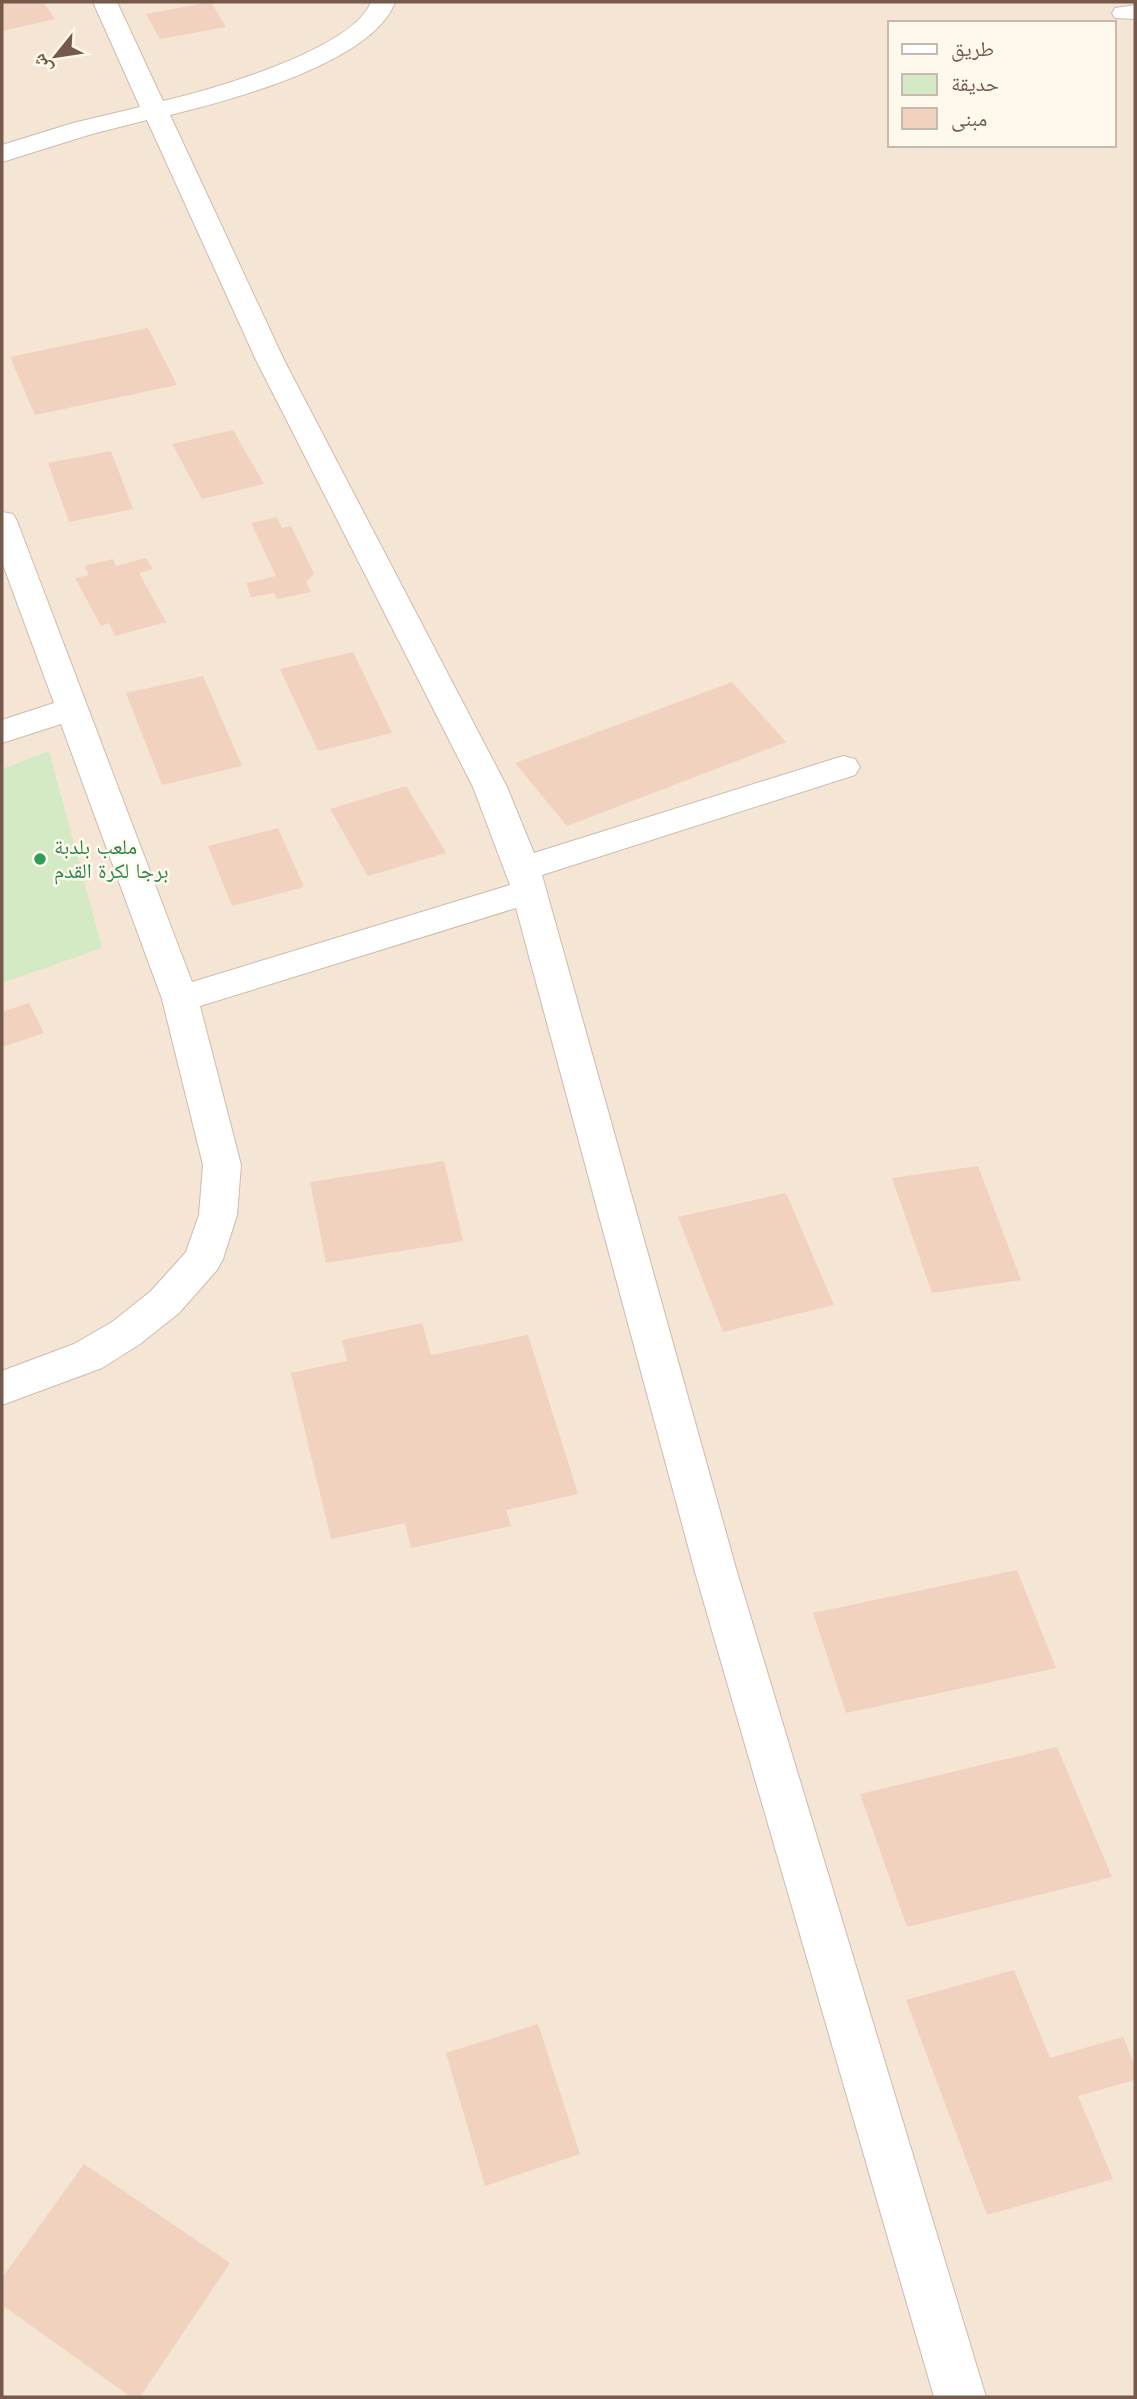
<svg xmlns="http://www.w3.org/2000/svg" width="1137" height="2399" viewBox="0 0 1137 2399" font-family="Jost,'Noto Naskh Arabic',sans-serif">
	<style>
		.residential { fill: #f4e5d5; fill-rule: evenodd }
		.green { fill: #d4eac5 }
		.building { fill: #f1d2be }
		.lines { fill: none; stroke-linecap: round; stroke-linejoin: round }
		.minor-casing { stroke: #cebbad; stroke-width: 2 }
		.minor { fill: #fff; fill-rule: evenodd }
		.leisure-dot { fill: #2e9e5b; stroke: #fff8ed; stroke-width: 2.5 }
		.labels { text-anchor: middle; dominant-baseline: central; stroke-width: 5; stroke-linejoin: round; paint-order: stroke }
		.leisure-label { font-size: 21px; fill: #27864d; stroke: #fff8ed; text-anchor: start }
	</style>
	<rect width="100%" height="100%" fill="#fcf4e6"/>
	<path class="residential" d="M2,2H1135V2397H2ZM890,23H1114V145H890Z"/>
	<path class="green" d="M49,751L102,948L2,983V769Z"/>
	<g class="building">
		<path d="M2,2H43L55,19L2,31Z"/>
		<path d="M211,2L226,27L160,39L146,14Z"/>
		<path d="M148,328L177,385L35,415L10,357Z"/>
		<path d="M233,430L264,484L202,499L172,444Z"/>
		<path d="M111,451L133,509L69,522L48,463Z"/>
		<path d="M277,517L282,528L291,526L314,574L306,582L311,592L277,599L274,593L251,597L246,583L276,576L251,523Z"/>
		<path d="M146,558L153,569L139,573L166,622L115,636L109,623L101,626L75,578L89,575L84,566L113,559L116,566Z"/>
		<path d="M353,652L392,733L318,751L280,669Z"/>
		<path d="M203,676L242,766L162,785L126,693Z"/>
		<path d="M732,682L786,742L567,826L515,763Z"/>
		<path d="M406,786L446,853L368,876L330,809Z"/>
		<path d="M278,828L304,887L232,906L208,846Z"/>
		<path d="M29,1003L44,1033L2,1047V1012Z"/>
		<path d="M444,1161L463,1241L326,1263L310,1182Z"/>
		<path d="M978,1166L1021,1280L932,1293L892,1178Z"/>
		<path d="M786,1193L834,1305L723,1332L678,1217Z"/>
		<path d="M422,1323L431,1355L528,1335L578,1494L506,1510L511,1526L411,1548L405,1523L331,1539L291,1373L347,1361L342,1340Z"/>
		<path d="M1017,1570L1056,1668L846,1713L813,1613Z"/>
		<path d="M1057,1747L1112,1877L907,1927L860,1794Z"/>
		<path d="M1014,1970L1050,2058L1123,2037L1135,2066V2080L1078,2096L1113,2179L987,2215L906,2000Z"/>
		<path d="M538,2024L580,2154L485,2186L446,2053Z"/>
		<path d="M84,2164L230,2263L140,2397H131L2,2305V2278Z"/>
	</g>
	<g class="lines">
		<defs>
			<g id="minor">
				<path d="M93,2H117L163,101C212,90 353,49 371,2H395C373,63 228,101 170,115L284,360L507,787L534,853L843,756L855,759L860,767L855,775L542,875L737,1572L986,2397H934L695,1572L516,908L200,1006L241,1165L237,1215L223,1259L217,1270L179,1313L140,1344L102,1368L2,1405V1371L74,1344L112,1322L151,1291L186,1252L199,1215L203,1165L162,999L61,724L2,743V720L54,703L2,562V512L13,514L17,521L192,982L510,885L473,787L256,360L147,120L92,134L2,162V145L73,123L140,107Z"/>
				<path d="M1135,5V19L1115,18L1112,13L1115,8Z"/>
			</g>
		</defs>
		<use href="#minor" class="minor-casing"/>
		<use href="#minor" class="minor"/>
	</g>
	<circle class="leisure-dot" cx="40" cy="859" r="7"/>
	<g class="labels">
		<g class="leisure-label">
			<text x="54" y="847">ملعب بلدبة<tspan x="54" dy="24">برجا لكرة القدم</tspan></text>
		</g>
	</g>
	<rect width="1137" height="2399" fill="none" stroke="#755a4b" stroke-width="7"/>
	<rect x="888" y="21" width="228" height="126" fill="#fff8ed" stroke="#c8b9ac" stroke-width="2"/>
	<rect x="902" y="44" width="35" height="10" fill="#ffffff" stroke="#c8b9ac" stroke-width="2"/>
	<text x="951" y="56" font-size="21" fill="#755a4b">طريق</text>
	<rect x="902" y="74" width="35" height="21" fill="#d4eac5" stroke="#c8b9ac" stroke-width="2"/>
	<text x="951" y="91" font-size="21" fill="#755a4b">حديقة</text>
	<rect x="902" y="108" width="35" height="21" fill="#f1d2be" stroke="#c8b9ac" stroke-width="2"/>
	<text x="951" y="126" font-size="21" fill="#755a4b">مبنى</text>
	<g transform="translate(56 56) rotate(240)" stroke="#fff8ed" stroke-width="5" paint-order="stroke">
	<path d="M0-5L12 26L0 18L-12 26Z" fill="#755a4b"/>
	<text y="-10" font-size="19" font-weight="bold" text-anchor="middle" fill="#755a4b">ش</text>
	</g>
</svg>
